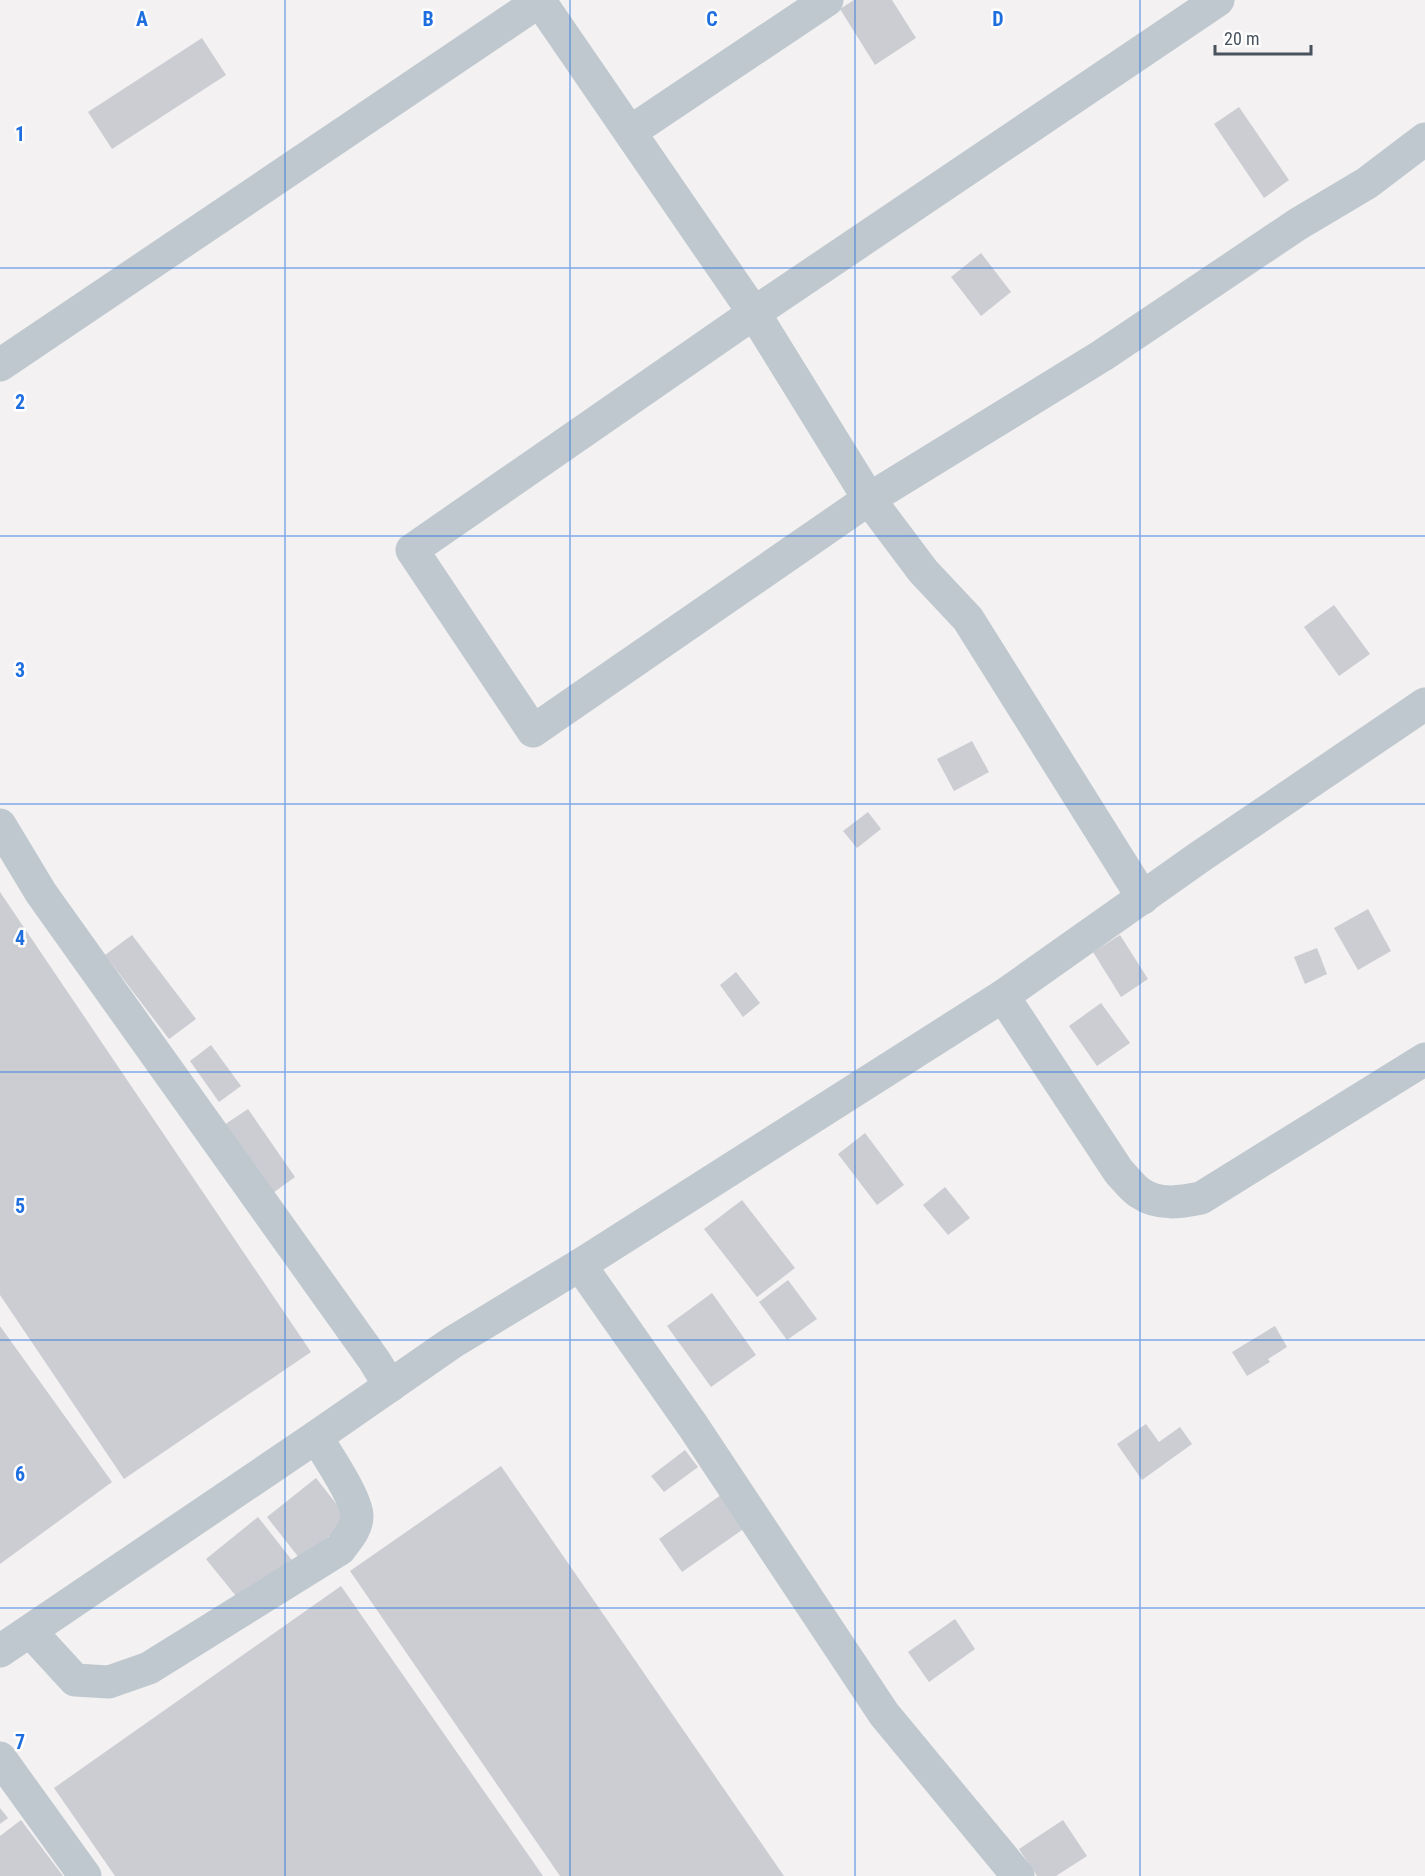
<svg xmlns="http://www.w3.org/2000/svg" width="1425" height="1876" viewBox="0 0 1425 1876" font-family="'Roboto Condensed',sans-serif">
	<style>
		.building { fill: #cbcdd3 }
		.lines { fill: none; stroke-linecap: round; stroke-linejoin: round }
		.minor { stroke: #bfc8cf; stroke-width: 33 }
		.grid { fill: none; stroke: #1e6ee0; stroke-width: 1.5; stroke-opacity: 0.55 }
		.grid-label { font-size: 20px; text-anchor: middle; font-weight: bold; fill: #1e6ee0; stroke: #fff; stroke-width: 5; stroke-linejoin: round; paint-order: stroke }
	</style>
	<rect width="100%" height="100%" fill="#f3f1f1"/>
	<g class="building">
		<path d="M854,0H892L916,38L875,65L840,9Z"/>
		<path d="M202,38L226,75L112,149L88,112Z"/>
		<path d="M1239,107L1289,180L1264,198L1214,124Z"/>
		<path d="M981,253L1011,292L981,316L951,277Z"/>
		<path d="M1334,605L1370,654L1339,676L1304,627Z"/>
		<path d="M972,741L989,772L954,791L937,759Z"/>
		<path d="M868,812L881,829L857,848L843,831Z"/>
		<path d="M0,892L311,1352L124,1479L0,1295Z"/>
		<path d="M1368,909L1391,951L1358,970L1334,928Z"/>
		<path d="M132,935L196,1019L169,1039L105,955Z"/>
		<path d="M1120,935L1148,979L1121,997L1093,952Z"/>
		<path d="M1317,948L1327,974L1305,984L1294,957Z"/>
		<path d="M736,972L760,1003L743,1017L720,985Z"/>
		<path d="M1101,1003L1130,1043L1097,1066L1069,1026Z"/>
		<path d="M211,1045L241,1086L219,1102L190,1061Z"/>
		<path d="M248,1109L295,1177L266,1198L218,1129Z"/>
		<path d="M865,1133L904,1185L877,1205L838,1154Z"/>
		<path d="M945,1187L970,1218L948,1235L923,1205Z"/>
		<path d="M742,1200L795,1268L757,1297L704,1229Z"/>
		<path d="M788,1280L817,1319L787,1340L759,1302Z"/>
		<path d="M712,1293L756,1355L711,1387L667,1326Z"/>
		<path d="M0,1326L112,1482L0,1564Z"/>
		<path d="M1275,1326L1287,1347L1268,1359L1270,1362L1247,1376L1232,1352Z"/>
		<path d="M1146,1424L1159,1442L1180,1427L1192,1444L1142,1480L1117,1444Z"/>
		<path d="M685,1450L698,1467L664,1492L651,1476Z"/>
		<path d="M501,1466L784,1876H560L350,1571Z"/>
		<path d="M316,1478L349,1520L300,1559L267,1517Z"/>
		<path d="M728,1490L752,1523L682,1572L659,1539Z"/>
		<path d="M258,1517L295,1564L244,1606L206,1559Z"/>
		<path d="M341,1586L543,1876H115L54,1788Z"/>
		<path d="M955,1619L975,1649L929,1682L908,1652Z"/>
		<path d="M0,1808L8,1818L0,1824Z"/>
		<path d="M21,1820L63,1876H0V1836Z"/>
		<path d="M1063,1820L1087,1856L1056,1876H1037L1019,1849Z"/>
	</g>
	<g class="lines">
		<g class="minor">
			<path d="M539,0L754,313L869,499L923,571L968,619L1143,898"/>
			<path d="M1218,0L754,313L412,550L533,731L869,499L1103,355L1298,224L1367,183L1425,139"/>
			<path d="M630,132L827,0"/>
			<path d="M0,365L541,0"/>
			<path d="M0,825L41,893L374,1360L390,1386"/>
			<path d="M1003,996L1119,1172C1126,1179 1132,1188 1140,1193C1159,1206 1181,1202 1201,1198L1425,1059"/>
			<path d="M580,1265L693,1426L884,1714L1018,1876"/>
			<path d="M30,1631L75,1680L109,1682L149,1668L340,1549C347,1539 357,1529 357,1516C357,1499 326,1453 316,1437"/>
			<path d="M0,1651L316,1437L453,1342L580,1265L1003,996L1201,856L1425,704"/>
			<path d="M0,1758L85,1876"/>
		</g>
	</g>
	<path class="grid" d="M285,0V1876M570,0V1876M855,0V1876M1140,0V1876M0,268H1425M0,536H1425M0,804H1425M0,1072H1425M0,1340H1425M0,1608H1425"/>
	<g class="grid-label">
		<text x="142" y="26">A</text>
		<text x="428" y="26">B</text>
		<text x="712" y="26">C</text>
		<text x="998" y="26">D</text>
		<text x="20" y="141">1</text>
		<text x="20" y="409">2</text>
		<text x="20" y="677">3</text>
		<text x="20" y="945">4</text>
		<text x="20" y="1213">5</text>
		<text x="20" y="1481">6</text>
		<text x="20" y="1749">7</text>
	</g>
	<path d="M1215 45v9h96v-9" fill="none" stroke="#49535e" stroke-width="3"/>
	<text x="1224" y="45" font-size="18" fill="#49535e" stroke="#ffffff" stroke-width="4.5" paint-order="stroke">20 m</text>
</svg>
